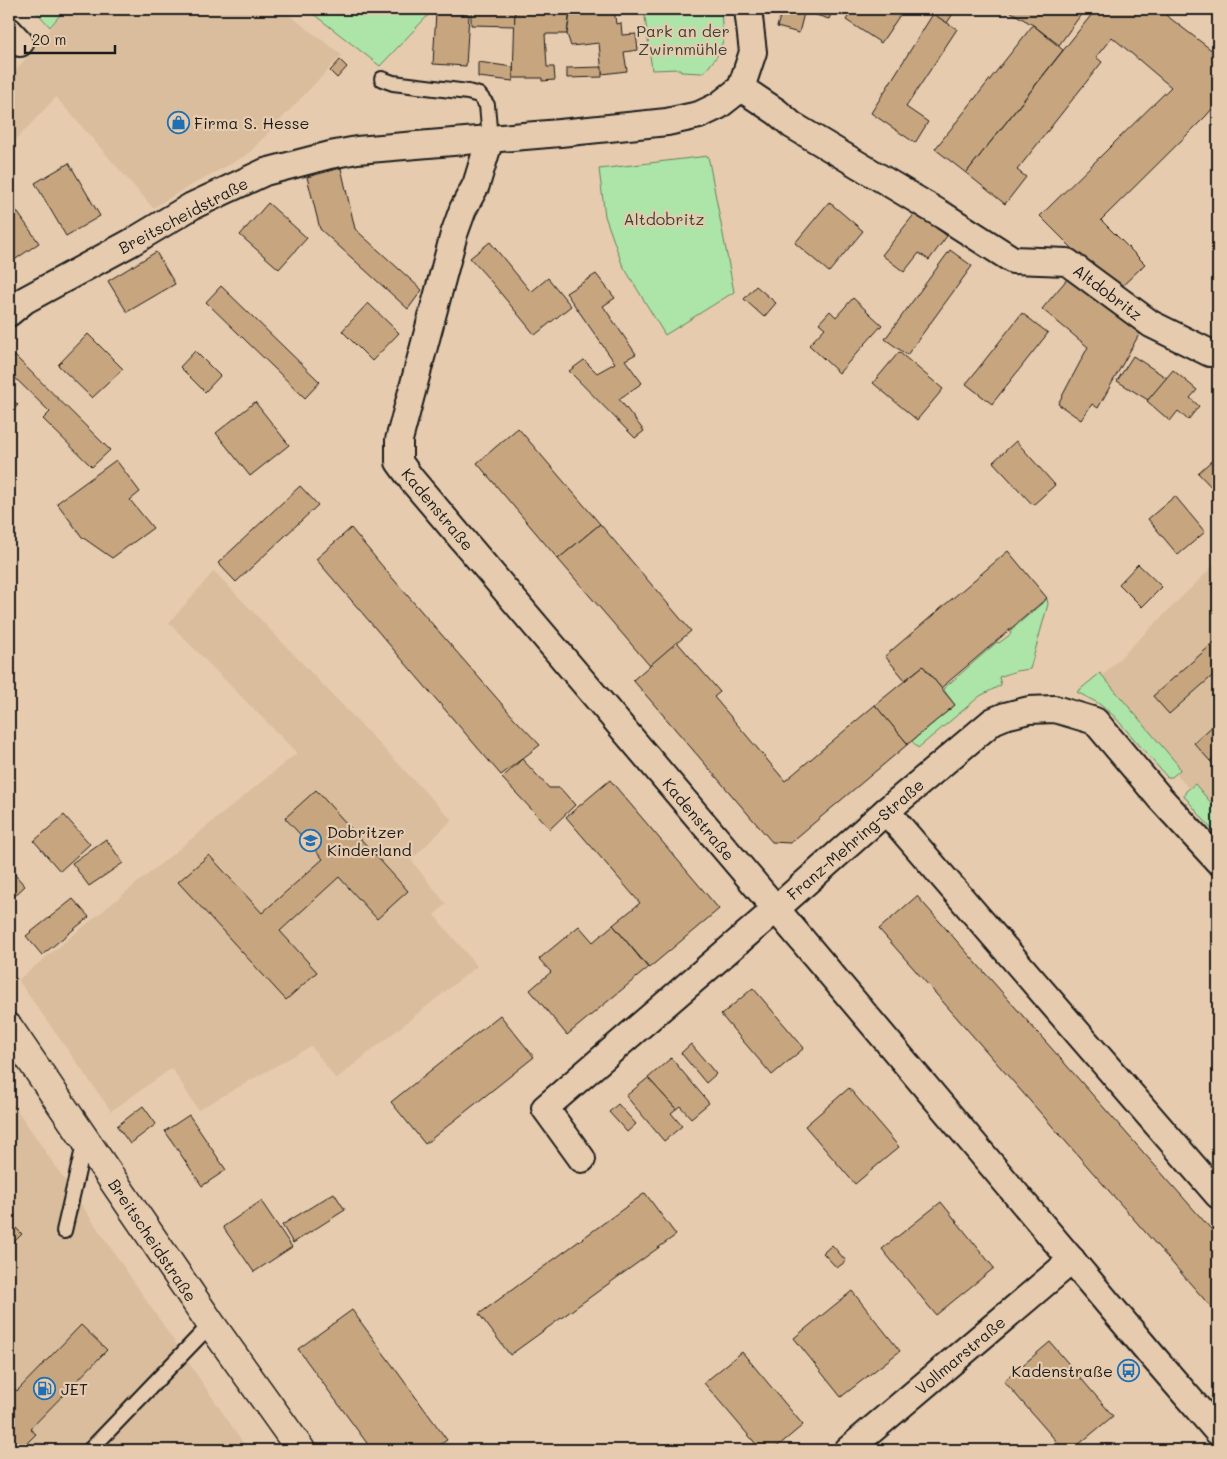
<svg xmlns="http://www.w3.org/2000/svg" width="1227" height="1459" viewBox="0 0 1227 1459" font-family="Mali,sans-serif">
	<style>
		.built { fill: #d9bd9d }
		.green { fill: #ade4a7; stroke: #648062 }
		.building { fill: #c7a67f; stroke: #1c1c1c }
		.lines { fill: none; stroke-linecap: round; stroke-linejoin: round }
		.lane-casing { stroke: #1c1c1c; stroke-width: 18 }
		.street-casing { stroke: #1c1c1c; stroke-width: 30 }
		.secondary-casing { stroke: #1c1c1c; stroke-width: 31 }
		.lane { stroke: #e6cbae; stroke-width: 14 }
		.street { stroke: #e6cbae; stroke-width: 26 }
		.secondary { stroke: #e6cbae; stroke-width: 28 }
		.labels { text-anchor: middle; dominant-baseline: central; stroke-width: 4.5; stroke-linejoin: round; paint-order: stroke }
		.park-label { font-size: 16px; fill: #394438; stroke: #e6cbae }
		.poi-label { font-size: 16px; fill: #1c1c1c; stroke: #e6cbae; text-anchor: start }
		.street-label { font-size: 16px; fill: #1c1c1c; stroke: #e6cbae }
	</style>
	<rect width="100%" height="100%" fill="#e6cbae"/>
	<filter id="ink" filterUnits="userSpaceOnUse"><feTurbulence type="fractalNoise" baseFrequency=".02" numOctaves="2"/><feDisplacementMap in="SourceGraphic" scale="10" xChannelSelector="R" yChannelSelector="G"/><feConvolveMatrix kernelMatrix="1 2 1 2 8 2 1 2 1" color-interpolation-filters="sRGB"/></filter>
	<g filter="url(#ink)">
		<g class="built">
			<path d="M66,9H281L342,55L247,155L179,192L153,208L56,97L9,147V79Z"/>
			<path d="M1216,563L1218,565V823L1097,681Z"/>
			<path d="M214,571L452,820L411,860L446,904L434,915L477,966L336,1079L311,1046L198,1110L172,1068L111,1111L18,980L297,753L169,623Z"/>
			<path d="M9,1098L248,1450H9Z"/>
		</g>
		<g class="green">
			<path d="M34,9H65L50,27Z"/>
			<path d="M307,9H434L380,66Z"/>
			<path d="M644,9H721L723,41L717,56L707,69L702,73L681,72L680,69L652,70Z"/>
			<path d="M708,156L734,292L665,335L622,264L605,216L599,169Z"/>
			<path d="M1047,599L1048,604L1030,669L1016,671L999,677L1001,685L980,696L918,748L912,741L955,705L943,689L997,642L999,643L1011,634L1010,631Z"/>
			<path d="M1100,673L1178,765L1180,770L1172,777H1167L1114,716L1098,703L1077,692Z"/>
			<path d="M1195,784L1218,811V837L1184,796L1186,791Z"/>
		</g>
		<g class="building">
			<path d="M471,9H515V26L471,25Z"/>
			<path d="M515,9H570L567,34H545L547,67H554L555,80L542,81V78H513Z"/>
			<path d="M608,9H614L616,24L621,23L622,35L636,34L638,50L624,52L627,71L602,74L599,43L571,46L567,34L570,14Z"/>
			<path d="M772,9H805L799,33L777,27L781,13L772,11Z"/>
			<path d="M818,9H833L829,19L816,15Z"/>
			<path d="M853,9H904L881,43L846,20Z"/>
			<path d="M925,9H956L947,23Z"/>
			<path d="M1006,9H1085L1059,45L1033,25Z"/>
			<path d="M1096,9H1158L1218,55V102L1206,116L1101,220L1145,264L1116,292L1040,216L1171,87L1112,37L1096,57L1102,62L1017,170L1026,177L1005,204L966,173Z"/>
			<path d="M436,12L469,14L466,66L433,64Z"/>
			<path d="M933,14L957,29L906,107L928,122L915,143L871,113Z"/>
			<path d="M1033,25L1063,50L966,173L935,149Z"/>
			<path d="M340,60L347,67L337,78L330,71Z"/>
			<path d="M478,62L513,67V81L478,77Z"/>
			<path d="M602,67V77L567,78V68Z"/>
			<path d="M69,163L100,216L66,236L35,183Z"/>
			<path d="M341,168L355,229L422,290L408,309L320,229L307,177Z"/>
			<path d="M9,200L39,243L10,263L9,261Z"/>
			<path d="M829,202L863,231L829,272L795,243Z"/>
			<path d="M268,203L307,238L279,269L240,235Z"/>
			<path d="M916,212L947,236L929,260L919,253L904,272L882,255Z"/>
			<path d="M490,242L531,292L548,278L571,306L535,335L489,279L470,258Z"/>
			<path d="M950,250L972,266L907,355L885,339Z"/>
			<path d="M156,252L175,284L127,312L108,281Z"/>
			<path d="M596,274L615,298L603,306L636,354L625,360L642,383L619,399L644,431L635,438L569,371L584,360L597,373L615,363L566,293Z"/>
			<path d="M1068,278L1141,331L1098,408L1092,404L1081,420L1058,404L1088,347L1042,309Z"/>
			<path d="M221,286L320,382L305,398L206,302Z"/>
			<path d="M756,286L776,303L764,317L744,299Z"/>
			<path d="M853,298L882,325L839,373L809,345L825,328L819,323L830,311L836,317Z"/>
			<path d="M368,303L399,333L372,361L342,331Z"/>
			<path d="M1022,313L1048,333L992,404L966,384Z"/>
			<path d="M88,334L123,369L92,398L58,365Z"/>
			<path d="M195,351L220,376L205,392L180,367Z"/>
			<path d="M899,352L943,389L917,420L873,383Z"/>
			<path d="M15,356L110,450L92,467L43,419L50,412L9,372V363Z"/>
			<path d="M1133,356L1167,378L1148,400L1117,381Z"/>
			<path d="M1173,370L1197,390L1190,398L1199,406L1188,420L1178,411L1170,421L1147,401Z"/>
			<path d="M9,396L18,405L9,414Z"/>
			<path d="M255,402L289,445L250,476L216,433Z"/>
			<path d="M518,428L600,524L558,559L477,463Z"/>
			<path d="M1016,441L1055,485L1033,505L993,462Z"/>
			<path d="M1218,455V494L1198,473Z"/>
			<path d="M116,460L140,492L130,500L153,528L112,558L82,537L57,503Z"/>
			<path d="M300,486L318,505L236,582L218,563Z"/>
			<path d="M1175,496L1205,532L1178,555L1148,519Z"/>
			<path d="M600,524L691,631L650,666L558,559Z"/>
			<path d="M351,528L388,573L514,718L540,745L501,775L316,559Z"/>
			<path d="M1008,551L1047,598L941,688L923,666L905,680L885,656Z"/>
			<path d="M1138,564L1162,587L1142,607L1119,584Z"/>
			<path d="M1218,639V671L1169,714L1153,696Z"/>
			<path d="M677,642L720,692L714,697L785,781L875,705L908,744L790,843L772,842L633,680Z"/>
			<path d="M923,666L955,705L908,744L875,705Z"/>
			<path d="M1218,721V754L1210,761L1194,743Z"/>
			<path d="M1218,754V769L1210,761Z"/>
			<path d="M522,759L549,788H560L575,805L550,829L502,778Z"/>
			<path d="M610,780L719,909L649,968L613,925L640,903L566,817Z"/>
			<path d="M316,790L408,891L377,919L339,877L280,931L317,972L286,1000L178,882L209,855L262,913L323,859L285,818Z"/>
			<path d="M64,815L90,844L60,871L34,841Z"/>
			<path d="M106,839L123,863L89,886L72,863Z"/>
			<path d="M9,868L25,886L9,901Z"/>
			<path d="M917,896L1218,1237V1315L879,929Z"/>
			<path d="M73,899L89,917L42,955L26,936Z"/>
			<path d="M613,925L648,968L567,1035L530,990L551,972L539,959L579,926L593,942Z"/>
			<path d="M753,988L804,1048L772,1075L721,1015Z"/>
			<path d="M500,1015L534,1057L425,1144L391,1102Z"/>
			<path d="M691,1044L716,1074L706,1083L681,1053Z"/>
			<path d="M671,1058L709,1103L691,1118L680,1106L676,1109L648,1078Z"/>
			<path d="M648,1078L676,1109L671,1113L682,1126L664,1141L626,1096Z"/>
			<path d="M849,1088L899,1147L855,1184L805,1126Z"/>
			<path d="M618,1104L636,1124L627,1132L609,1112Z"/>
			<path d="M143,1106L156,1124L130,1144L117,1126Z"/>
			<path d="M189,1115L226,1170L202,1186L165,1131Z"/>
			<path d="M334,1193L345,1210L293,1243L282,1225Z"/>
			<path d="M645,1193L676,1235L510,1355L479,1314Z"/>
			<path d="M261,1201L292,1247L254,1272L223,1227Z"/>
			<path d="M941,1202L994,1268L936,1315L882,1249Z"/>
			<path d="M9,1221L22,1234L9,1247Z"/>
			<path d="M832,1245L846,1261L837,1268L823,1253Z"/>
			<path d="M852,1291L900,1351L841,1397L794,1338Z"/>
			<path d="M352,1310L447,1440L432,1450H372L298,1349Z"/>
			<path d="M81,1325L107,1350L30,1429L36,1434L20,1450H9V1384L17,1391Z"/>
			<path d="M1050,1342L1113,1416L1072,1450H1064L1004,1381Z"/>
			<path d="M742,1352L803,1425L773,1450H761L704,1383Z"/>
		</g>
		<g class="lines">
			<defs>
				<g id="lane">
					<path d="M382,79L393,83L468,92L479,95L487,105L490,139"/>
					<path d="M64,1231L85,1140"/>
					<path d="M90,1450L211,1324"/>
				</g>
				<g id="street">
					<path d="M9,31L20,43"/>
					<path d="M741,88L777,112L792,125L944,216L1013,260L1067,262L1151,324L1210,353"/>
					<path d="M741,88L753,52L748,9"/>
					<path d="M490,139L476,185L463,209L454,234L399,440V462L412,480L776,909L1149,1352L1218,1432"/>
					<path d="M9,313L25,300L132,242L192,206L265,172L330,155L357,150L560,133L667,122L699,115L718,106L741,88"/>
					<path d="M886,811L1218,1195"/>
					<path d="M582,1159L545,1108L776,909L886,811L993,721L1005,716L1029,710L1055,709L1095,721L1160,798L1218,861"/>
					<path d="M848,1450L1072,1260"/>
				</g>
				<path id="secondary" d="M9,1028L211,1324L301,1450"/>
			</defs>
			<use href="#lane" class="lane-casing"/>
			<use href="#street" class="street-casing"/>
			<use href="#secondary" class="secondary-casing"/>
			<use href="#lane" class="lane"/>
			<use href="#street" class="street"/>
			<use href="#secondary" class="secondary"/>
		</g>
	</g>
	<defs>
		<symbol id="shop-ring" viewBox="-11 -11 22 22"><circle r="9.5" fill="#e6cbae" stroke="#1f6fb2" stroke-width="1.5"/><path d="M-5-2.5h2.3a2.7 3.5 0 0 1 5.4 0H5L5.5 6h-11ZM-1.5-2.5h3a1.5 2.3 0 0 0-3 0Z" fill="#1f6fb2"/></symbol>
		<symbol id="school-ring" viewBox="-11 -11 22 22"><circle r="9.5" fill="#e6cbae" stroke="#1f6fb2" stroke-width="1.5"/><path d="M0-5L7-2L0 1L-7-2ZM-4 1L0 2.5L4 1V4Q0 6-4 4Z" fill="#1f6fb2"/></symbol>
		<symbol id="bus-ring" viewBox="-11 -11 22 22"><circle r="9.5" fill="#e6cbae" stroke="#1f6fb2" stroke-width="1.5"/><path d="M-5-6H5V4H4V6H2V4H-2V6H-4V4H-5ZM-3.5-4V0h7V-4ZM-3.5 1.2v1.5H-2V1.2ZM2 1.2v1.5H3.5V1.2Z" fill="#1f6fb2"/></symbol>
		<symbol id="fuel-ring" viewBox="-11 -11 22 22"><circle r="9.5" fill="#e6cbae" stroke="#1f6fb2" stroke-width="1.5"/><path d="M-5.5-6h7V0h2V4h1.3V-2.5L3-4.5l.8-.8L6-3V5H2.5V1h-1V6h-7ZM-4.2-4.7v3.2H.2V-4.7Z" fill="#1f6fb2"/></symbol>
	</defs>
	<g fill-rule="evenodd">
		<use href="#shop-ring" x="166" y="110" width="25" height="25"/>
		<use href="#school-ring" x="298" y="828" width="25" height="25"/>
		<use href="#bus-ring" x="1116" y="1358" width="25" height="25"/>
		<use href="#fuel-ring" x="32" y="1376" width="25" height="25"/>
	</g>
	<g class="labels">
		<g class="park-label">
			<text x="683" y="30">Park an der<tspan x="683" dy="18">Zwirnmühle</tspan></text>
			<text x="664" y="218">Altdobritz</text>
		</g>
		<g class="poi-label">
			<text x="194" y="122">Firma S. Hesse</text>
			<text x="327" y="831">Dobritzer<tspan x="327" dy="18">Kinderland</tspan></text>
			<text x="1113" y="1370" text-anchor="end">Kadenstraße</text>
			<text x="61" y="1388">JET</text>
		</g>
		<g class="street-label">
			<text transform="translate(183 215) rotate(-28)">Breitscheidstraße</text>
			<text transform="translate(1108 292) rotate(37)">Altdobritz</text>
			<text transform="translate(438 509) rotate(50)">Kadenstraße</text>
			<text transform="translate(699 819) rotate(50)">Kadenstraße</text>
			<text transform="translate(855 839) rotate(-41)">Franz-Mehring-Straße</text>
			<text transform="translate(153 1240) rotate(56)">Breitscheidstraße</text>
			<text transform="translate(960 1355) rotate(-40)">Vollmarstraße</text>
		</g>
	</g>
	<rect width="1227" height="1459" fill="none" stroke="#e6cbae" stroke-width="30"/>
	<rect x="15" y="15" width="1197" height="1429" fill="none" stroke="#1c1c1c" stroke-width="2" filter="url(#ink)"/>
	<path d="M25 45v8h90v-8" fill="none" stroke="#1c1c1c" stroke-width="2.5"/>
	<text x="32" y="45" font-size="15" fill="#1c1c1c" stroke="#e6cbae" stroke-width="4" paint-order="stroke">20 m</text>
</svg>
